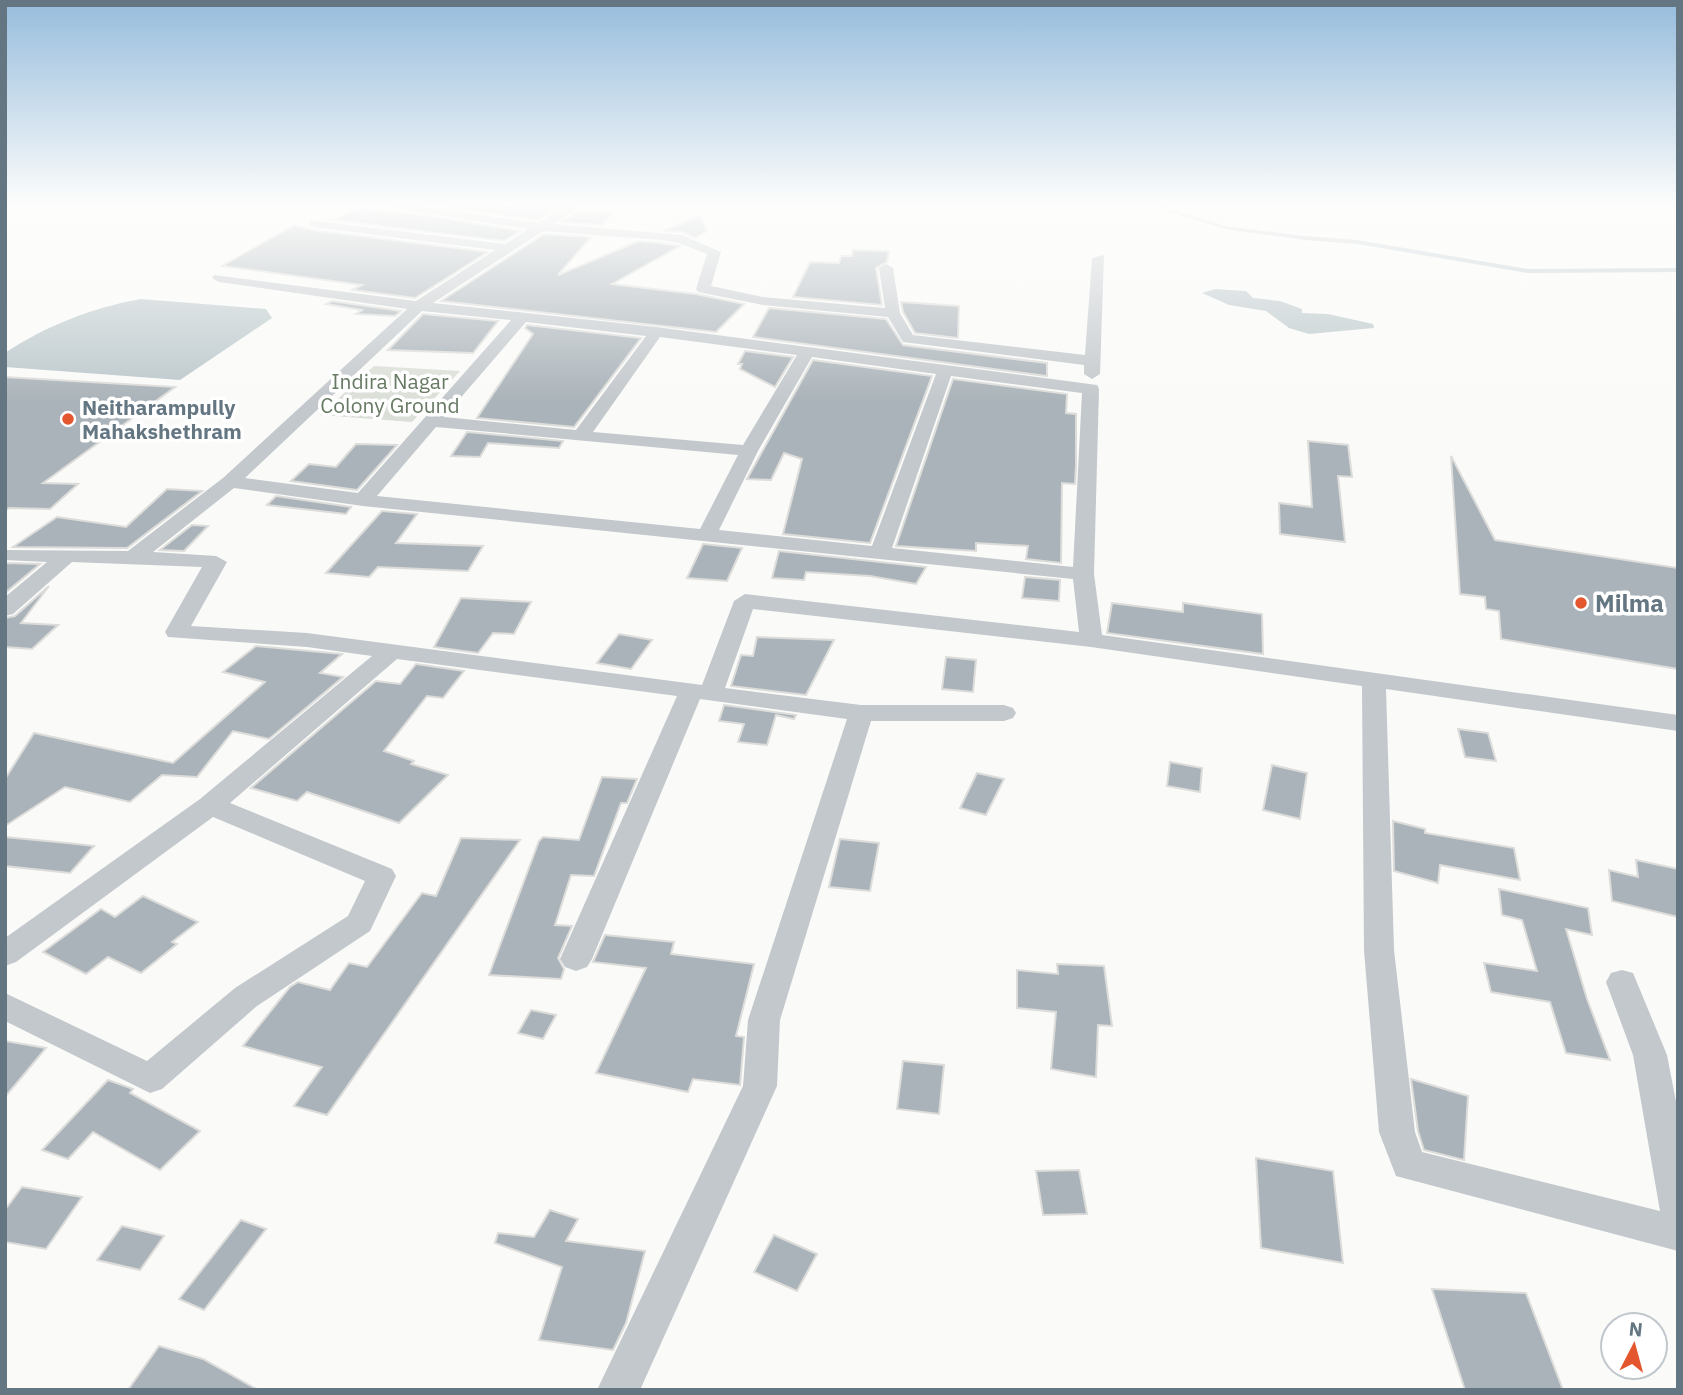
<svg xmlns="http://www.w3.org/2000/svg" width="1683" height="1395" viewBox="0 0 1683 1395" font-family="'IBM Plex Sans',sans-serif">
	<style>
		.green { fill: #dadfd7 }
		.water { fill: #bbc7cb }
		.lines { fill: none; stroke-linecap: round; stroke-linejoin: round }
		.stream { fill: #bbc7cb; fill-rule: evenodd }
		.building { fill: #aab3b9; stroke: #dcdcda; stroke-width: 2 }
		.minor { fill: #c3c8cc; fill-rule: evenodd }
		.poi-dot { fill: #e4572e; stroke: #fff; stroke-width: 2.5 }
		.labels { text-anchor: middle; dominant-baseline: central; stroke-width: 7; stroke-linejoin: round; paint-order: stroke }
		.far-park-label { font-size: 21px; fill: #687a64; stroke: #fff }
		.far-poi-label { font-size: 21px; font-weight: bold; fill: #657683; stroke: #fff; text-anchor: start }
		.poi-label { font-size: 24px; font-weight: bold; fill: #657683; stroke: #fff; text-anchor: start }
	</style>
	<rect width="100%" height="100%" fill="#fafaf8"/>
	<path class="green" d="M374,366L460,371L412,422L320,415Z"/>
	<g class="water">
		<path d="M1215,289L1246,291L1253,298L1280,301L1302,309V313L1328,314L1373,324L1374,328L1309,334L1289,328L1266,311L1229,305L1202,293Z"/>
		<path d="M141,299L266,309L272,318L180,380L5,367V353C45,326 94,307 141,299Z"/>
	</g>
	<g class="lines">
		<path class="stream" d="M1153,206H1162L1225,226L1305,236L1357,240L1528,269L1678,268V272L1528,273L1357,244L1305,240L1224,229Z"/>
	</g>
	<g class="building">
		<path d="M445,206H560L537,220Z"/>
		<path d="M360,208L424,215L521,231L504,241L332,220Z"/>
		<path d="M578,211L613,213L602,225L562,222Z"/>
		<path d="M700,215L707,231L695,238L682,232L663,231Z"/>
		<path d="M294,225L313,230L488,252L415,298L352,290L362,285L222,266Z"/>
		<path d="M544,234L591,237L558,275L639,241L661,243L680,246L612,284L696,294L744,304L716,332L441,301Z"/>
		<path d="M853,250L889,251L887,262L876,268L882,305L793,297L810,262L839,263L841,256H852Z"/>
		<path d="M332,301L401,311L395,316L356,314L362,310L326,304Z"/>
		<path d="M901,302L959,306L958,338L915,333L903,312Z"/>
		<path d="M769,308L886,319L903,345L1047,363V376L753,337Z"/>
		<path d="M423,314L498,321L473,353L388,350Z"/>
		<path d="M527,325L641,338L574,427L477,418L533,334L525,328Z"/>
		<path d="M745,351L793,357L775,387L740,369L742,364H738Z"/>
		<path d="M813,360L932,376L870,543L783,534L802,459L784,453L771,480L747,479Z"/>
		<path d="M5,377L175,387L43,483L78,484L50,509L9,508L5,511Z"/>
		<path d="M953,379L1067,394L1066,413L1076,414V465L1075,484L1062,483L1061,563L1026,559L1028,546L976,543V551L896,546Z"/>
		<path d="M467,432L563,441L559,448L488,443L480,457L451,456Z"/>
		<path d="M1308,441L1348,445L1352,477L1338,476L1345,542L1280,534L1279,503L1312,507Z"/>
		<path d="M356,444L397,445L357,490L291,481L309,464L336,467Z"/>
		<path d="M1451,456L1495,540L1678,568V669L1501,639L1499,611L1486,609L1485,597L1460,594Z"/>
		<path d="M167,489L202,491L127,548L13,547L57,517L126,527Z"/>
		<path d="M276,496L351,507L346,514L267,505Z"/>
		<path d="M382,511L417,514L396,543L483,546L468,571L378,567L369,577L326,573Z"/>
		<path d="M192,525L208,526L184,551L160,550Z"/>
		<path d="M703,544L742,548L727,581L687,578Z"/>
		<path d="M779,551L926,567L916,584L870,576L806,572L804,580L772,578Z"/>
		<path d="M5,563L40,564L5,593Z"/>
		<path d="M1025,577L1060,580L1059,601L1022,598Z"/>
		<path d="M49,586L21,623L58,625L32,649L5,647V618L15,616Z"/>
		<path d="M461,598L531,602L514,634L493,633L478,653L434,647Z"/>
		<path d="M1112,603L1183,612V603L1262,614L1263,654L1107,633Z"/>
		<path d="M619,634L652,640L631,669L597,663Z"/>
		<path d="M757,637L834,640L806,695L731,686L741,655L753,656Z"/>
		<path d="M256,646L342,654L320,673L343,677L269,739L233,731L197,777L162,775L130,802L65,787L5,826V779L34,733L173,763L265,682L223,672Z"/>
		<path d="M946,657L976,660L973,692L942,689Z"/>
		<path d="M416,664L464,671L443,698L427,696L384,751L414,761L411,764L448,775L399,823L307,792L297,801L251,788L376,681L400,684Z"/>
		<path d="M724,705L796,715L794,719L776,715L767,745L738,742L744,724L719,721Z"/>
		<path d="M1458,729L1488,733L1496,761L1465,757Z"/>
		<path d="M1170,762L1202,768L1200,792L1167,786Z"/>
		<path d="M1272,765L1307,773L1300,819L1263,810Z"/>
		<path d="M977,773L1004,779L986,815L960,808Z"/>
		<path d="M602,777L637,779L627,803H621L594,876L571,875L555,925L572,926L558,958L564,969L561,979L489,975L539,841L543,837L579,840Z"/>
		<path d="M1393,821L1425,829V833L1514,848L1520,880L1440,865L1438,883L1394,871Z"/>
		<path d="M5,837L77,844L94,846L70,873L5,866Z"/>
		<path d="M461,838L520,840L327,1115L294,1106L322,1067L243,1046L290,987L298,982L330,990L349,963L367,967L422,893L436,896Z"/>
		<path d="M840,839L879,843L870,891L829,887Z"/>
		<path d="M1636,860L1678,869V917L1612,901L1609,870L1638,877Z"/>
		<path d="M1499,889L1588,908L1592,935L1566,929L1587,999L1610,1060L1566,1053L1550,1002L1491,992L1484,963L1537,971L1522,920L1502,915Z"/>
		<path d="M143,896L198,922L172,942L177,944L141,973L108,957L86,974L43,952L101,909L115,917Z"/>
		<path d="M605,935L674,942L671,954L754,964L736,1036L744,1037L740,1085L693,1079L688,1092L596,1073L646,968L593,962Z"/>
		<path d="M1057,964L1104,966L1112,1026L1098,1025L1096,1077L1051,1069L1056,1012L1017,1008V970L1058,974Z"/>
		<path d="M531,1010L556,1015L543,1039L518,1033Z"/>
		<path d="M5,1041L46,1048L5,1097Z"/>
		<path d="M903,1061L944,1065L939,1114L897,1109Z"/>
		<path d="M1411,1079L1468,1096L1464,1160L1424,1150L1418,1131Z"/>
		<path d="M108,1080L133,1089L130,1093L200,1131L160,1170L93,1132L68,1159L42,1150Z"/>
		<path d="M1256,1158L1333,1171L1343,1263L1261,1248Z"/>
		<path d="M1079,1170L1087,1214L1043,1215L1036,1171Z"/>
		<path d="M22,1187L82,1197L46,1249L5,1242V1210Z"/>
		<path d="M550,1210L578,1219L566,1241L645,1251L626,1323L613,1350L539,1340L562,1267L495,1243L498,1233L534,1237Z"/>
		<path d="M241,1220L266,1229L204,1310L179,1299Z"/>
		<path d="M122,1226L164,1236L140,1270L97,1260Z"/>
		<path d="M774,1235L817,1254L797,1291L754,1272Z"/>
		<path d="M1432,1289L1526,1293L1563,1390H1465Z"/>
		<path d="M159,1346L203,1359L258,1390H128Z"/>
	</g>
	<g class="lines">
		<path class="minor" d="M381,206H417L538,223L566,206H581L554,224L682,235L721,252L711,286L763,297L885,308L879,268L886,264L893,268L900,313L913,335L1085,355L1092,258L1104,255L1100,374L1092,379L1084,374V365L903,342L888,317L763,305L698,292L696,289L707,254L679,243L661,240L543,231L433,303L656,327L1097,385L1099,389L1094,574L1102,635L1678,715V731L1386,689L1394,950L1415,1132L1422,1152L1660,1211L1633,1055L1606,982L1611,973L1622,970L1633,973L1667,1055L1678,1112V1251L1396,1176L1379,1132L1364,950L1362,686L1091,647L753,609L725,688L861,705H1004L1013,708L1016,713L1013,718L1004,721H871L780,1020L777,1086L640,1390H597L743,1086L748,1020L847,719L700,699L592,959L587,967L576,971L565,967L560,959L677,696L397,659L230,803L392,869L396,876L370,931L257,1006L162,1089L150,1093L5,1021V993L147,1061L235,988L348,916L365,881L213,817L16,962L5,966V938L200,799L372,656L307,647L168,637L165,632L202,567L72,562L13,614L5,616V597L47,562L5,560V550L128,551L223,478L407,309L219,282L212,278L214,275L416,301L495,250L313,227L309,226V220L505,244L528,229ZM422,311L511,320L358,493L245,478ZM526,322L646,336L576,430L444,417ZM660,337L797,355L743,445L593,432ZM812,357L936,374L872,546L719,530L758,451ZM951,376L1082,393L1073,567L892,548ZM436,427L738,455L700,529L377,496ZM234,488L363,506L1073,579L1079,632L745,594L734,601L702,685L307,633L191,626L227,562L216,556L153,552Z"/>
	</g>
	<linearGradient id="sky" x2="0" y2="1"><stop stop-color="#96bcdc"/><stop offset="0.51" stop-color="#fdfdfc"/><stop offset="1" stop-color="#fdfdfc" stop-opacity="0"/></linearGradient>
	<rect width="1683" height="402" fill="url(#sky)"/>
	<g class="poi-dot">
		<circle cx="68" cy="419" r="7"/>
		<circle cx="1581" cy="603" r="7"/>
	</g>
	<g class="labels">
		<g class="far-park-label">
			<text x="390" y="381">Indira Nagar<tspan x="390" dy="24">Colony Ground</tspan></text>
		</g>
		<g class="far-poi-label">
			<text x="82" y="407">Neitharampully<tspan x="82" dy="24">Mahakshethram</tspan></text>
		</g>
		<g class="poi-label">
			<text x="1595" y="603">Milma</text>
		</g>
	</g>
	<rect width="1683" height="1395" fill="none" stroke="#657683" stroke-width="14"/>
	<g transform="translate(1634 1346) rotate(6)"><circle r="33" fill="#ffffff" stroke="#c1c8cd" stroke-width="2"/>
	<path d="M0-5L12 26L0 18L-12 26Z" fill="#e4572e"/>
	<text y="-10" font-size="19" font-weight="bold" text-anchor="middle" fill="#657683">N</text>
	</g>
</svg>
